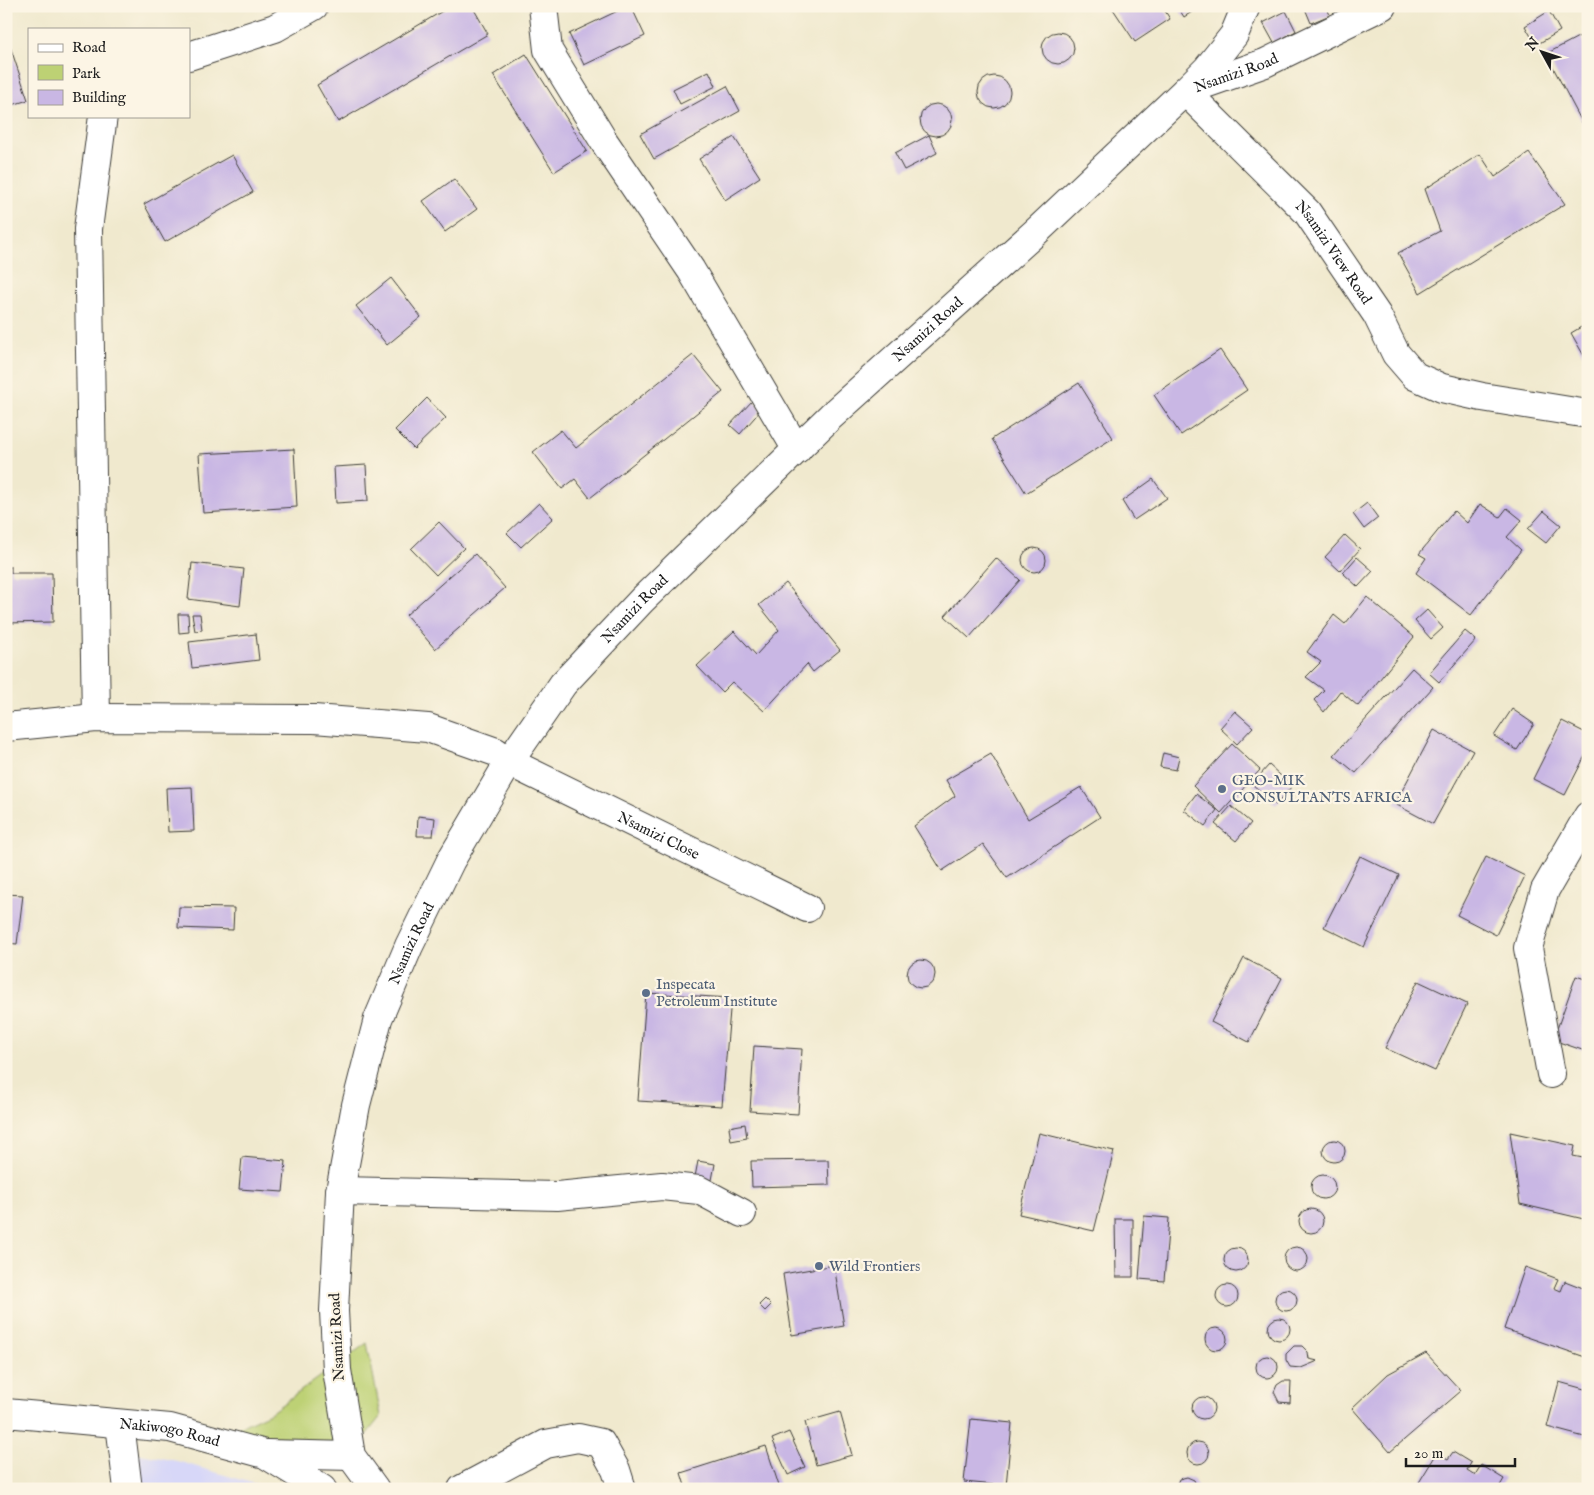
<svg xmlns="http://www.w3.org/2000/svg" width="1594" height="1495" viewBox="0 0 1594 1495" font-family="'IM FELL English',serif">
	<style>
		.built { fill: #d7d7f8 }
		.green { fill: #bdd174; stroke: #6c7648 }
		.building { fill: #c9b7e4 }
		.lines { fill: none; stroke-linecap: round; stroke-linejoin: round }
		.minor-casing { stroke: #3c3b37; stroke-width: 30 }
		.minor { stroke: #fff; stroke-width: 28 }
		.service-dot { fill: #5c6f8a; stroke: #fcf5e5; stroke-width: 2 }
		.labels { text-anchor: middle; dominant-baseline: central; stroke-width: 4.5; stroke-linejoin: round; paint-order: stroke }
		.street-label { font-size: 15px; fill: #1c1c1c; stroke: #fcf5e5 }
		.service-label { font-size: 15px; fill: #4e5e75; stroke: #fcf5e5; text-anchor: start }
	</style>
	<rect width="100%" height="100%" fill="#fcf5e5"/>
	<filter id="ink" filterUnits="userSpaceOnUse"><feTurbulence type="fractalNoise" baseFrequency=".02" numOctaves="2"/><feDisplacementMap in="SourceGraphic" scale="10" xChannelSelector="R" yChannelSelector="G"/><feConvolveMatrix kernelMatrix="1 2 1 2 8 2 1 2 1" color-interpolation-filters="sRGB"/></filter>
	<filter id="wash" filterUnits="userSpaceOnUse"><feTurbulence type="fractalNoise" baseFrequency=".0096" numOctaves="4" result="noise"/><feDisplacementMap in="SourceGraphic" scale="20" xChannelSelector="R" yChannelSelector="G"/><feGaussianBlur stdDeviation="1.12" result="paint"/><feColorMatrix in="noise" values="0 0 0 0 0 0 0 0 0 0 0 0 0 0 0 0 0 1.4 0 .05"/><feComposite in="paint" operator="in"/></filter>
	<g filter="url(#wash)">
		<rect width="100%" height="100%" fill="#f0e9ce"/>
		<path class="built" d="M120,1450L177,1461L273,1489H115Z"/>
		<path class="green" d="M367,1343L381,1416L362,1440L302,1453L224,1434L270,1413Z"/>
		<g id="blocks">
			<g class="building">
				<path d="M451,6H472L488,34L338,122L317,85Z"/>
				<path d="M628,6H631L645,36L584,65L569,34Z"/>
				<path d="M1111,6H1162L1170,19L1135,42Z"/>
				<path d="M1177,6H1201L1184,17Z"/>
				<path d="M1304,6H1326L1330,15L1311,23Z"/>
				<path d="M1286,11L1296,31L1274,43L1263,23Z"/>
				<path d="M1549,11L1560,31L1536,45L1525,26Z"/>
				<circle cx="1058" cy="48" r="16"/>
				<path d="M6,34L28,100L6,107Z"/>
				<path d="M1580,36L1588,51V122L1583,124L1546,54Z"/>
				<path d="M526,54L587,151L554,172L493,75Z"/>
				<path d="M709,71L716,86L680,104L673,89Z"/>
				<circle cx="994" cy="92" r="16"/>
				<path d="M727,86L740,111L654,159L640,134Z"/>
				<circle cx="936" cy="120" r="16"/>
				<path d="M929,135L937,153L904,170L895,153Z"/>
				<path d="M734,137L760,177L725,200L699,159Z"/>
				<path d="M1529,153L1565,204L1420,293L1398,253L1440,231L1425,189L1480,154L1495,177Z"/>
				<path d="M232,155L253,192L165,242L144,204Z"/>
				<path d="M454,179L477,209L445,232L423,201Z"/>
				<path d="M391,278L421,317L387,345L356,306Z"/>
				<path d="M1588,323V363L1571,333Z"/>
				<path d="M1220,350L1247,390L1181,435L1154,395Z"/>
				<path d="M693,355L723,392L590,498L575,479L562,489L533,452L561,430L576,448Z"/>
				<path d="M1079,383L1113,438L1026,493L992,439Z"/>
				<path d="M427,398L446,418L414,449L395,430Z"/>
				<path d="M752,401L762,409L740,434L730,425Z"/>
				<path d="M294,449L297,507L203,513L199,454Z"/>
				<path d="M366,465L368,501L336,503L334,467Z"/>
				<path d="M1153,479L1167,498L1134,520L1122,501Z"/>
				<path d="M539,503L553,518L521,547L507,533Z"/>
				<path d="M1367,503L1378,518L1364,529L1353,514Z"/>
				<path d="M1480,504L1500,517L1507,508L1522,520L1507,537L1521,550L1471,615L1416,573L1426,558L1419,554L1454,511L1467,523Z"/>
				<path d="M1544,511L1561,525L1546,543L1528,529Z"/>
				<path d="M439,522L464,548L436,575L411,549Z"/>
				<path d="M1345,535L1360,549L1340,571L1325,557Z"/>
				<circle cx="1034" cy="560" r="12"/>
				<path d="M475,554L505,588L435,649L406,615Z"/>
				<path d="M1357,557L1373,571L1358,587L1343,573Z"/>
				<path d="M996,558L1020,580L969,638L945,616Z"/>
				<path d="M192,563L244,569L240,606L188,599Z"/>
				<path d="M6,567H11V573H52L53,622L6,623Z"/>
				<path d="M786,583L840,650L813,672L807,664L764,711L732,682L722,692L697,666L734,631L756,655L779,630L759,605Z"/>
				<path d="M1367,597L1414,637L1358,706L1340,691L1324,712L1314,700L1324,690L1306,677L1321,662L1307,652L1334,615L1345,624Z"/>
				<path d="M1427,610L1443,628L1431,639L1415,621Z"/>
				<path d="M178,614H188L189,632L179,633Z"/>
				<path d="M192,614H200L202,630L195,631Z"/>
				<path d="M1465,631L1476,640L1439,682L1429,673Z"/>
				<path d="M256,634L259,660L192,668L189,642Z"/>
				<path d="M1412,668L1433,687L1356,773L1334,755Z"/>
				<path d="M1512,709L1534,724L1517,750L1494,736Z"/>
				<path d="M1235,711L1253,727L1237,744L1220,728Z"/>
				<path d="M1562,721L1588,734V750L1565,795L1533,779Z"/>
				<path d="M1434,730L1473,751L1433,824L1395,804Z"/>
				<path d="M1232,744L1260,770L1221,813L1193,786Z"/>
				<path d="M1163,753L1179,757L1176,770L1160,767Z"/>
				<path d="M991,754L1028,819L1081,787L1100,817L1007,878L983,844L942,871L914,826L955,796L946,780Z"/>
				<path d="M1269,765L1292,786L1276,805L1252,784Z"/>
				<path d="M192,787L194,831L168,832L166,788Z"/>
				<path d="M1196,794L1217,810L1205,826L1184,810Z"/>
				<path d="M1231,806L1251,823L1236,841L1215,824Z"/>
				<path d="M418,816L435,818L433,836H417Z"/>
				<path d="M1360,856L1399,875L1364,947L1324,927Z"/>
				<path d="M1486,857L1525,876L1496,935L1457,915Z"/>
				<path d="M6,894L23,895L17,944L6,943Z"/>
				<path d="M179,907L234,908L233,930L178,928Z"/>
				<path d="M1244,958L1282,978L1249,1042L1211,1022Z"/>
				<circle cx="921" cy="974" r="14"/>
				<path d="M1576,976L1588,980V1052L1553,1040Z"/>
				<path d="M1418,981L1467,1004L1435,1071L1385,1048Z"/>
				<path d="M646,993L731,998L722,1106L638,1101Z"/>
				<path d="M754,1046L802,1049L798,1114L750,1111Z"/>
				<path d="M745,1124L747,1138L731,1141L729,1127Z"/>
				<path d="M1510,1132L1575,1146L1573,1156L1588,1159V1220L1520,1204Z"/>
				<path d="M1039,1133L1114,1151L1094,1231L1019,1214Z"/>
				<circle cx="1334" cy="1151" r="11"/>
				<path d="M242,1157L286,1161L283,1192L239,1189Z"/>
				<path d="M828,1160L829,1185L752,1187L751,1161Z"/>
				<path d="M698,1161L715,1164L712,1180L695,1177Z"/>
				<circle cx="1323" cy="1187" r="12"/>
				<circle cx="1311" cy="1221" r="12"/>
				<path d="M1144,1216L1169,1218L1164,1281L1139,1279Z"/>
				<path d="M1115,1219H1133V1277H1116Z"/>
				<circle cx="1296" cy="1259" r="12"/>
				<circle cx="1236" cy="1260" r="12"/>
				<path d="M834,1265L844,1326L792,1335L783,1274Z"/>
				<path d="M1525,1267L1558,1279L1554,1288L1561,1291L1565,1281L1588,1290V1358L1504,1329Z"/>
				<circle cx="1227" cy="1296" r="11"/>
				<circle cx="1286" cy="1300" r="11"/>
				<path d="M765,1299L771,1305L765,1311L759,1305Z"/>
				<circle cx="1279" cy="1329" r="11"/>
				<circle cx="1216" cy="1339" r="11"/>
				<path d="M1294,1346H1302L1308,1352L1309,1359L1318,1361L1301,1368L1290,1367L1286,1360V1354Z"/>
				<path d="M1426,1353L1461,1391L1390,1452L1352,1408L1388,1374Z"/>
				<circle cx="1267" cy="1367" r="11"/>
				<path d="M1283,1381H1291L1290,1403L1279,1402L1274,1392L1277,1385Z"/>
				<path d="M1559,1382L1588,1390V1438L1547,1427Z"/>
				<circle cx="1203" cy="1408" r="11"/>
				<path d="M840,1412L852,1455L816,1465L805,1422Z"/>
				<path d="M971,1419L1012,1423L1006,1486L964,1482Z"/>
				<path d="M789,1432L805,1467L788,1475L772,1439Z"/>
				<circle cx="1198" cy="1453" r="11"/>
				<path d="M766,1446L780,1489H686L681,1473Z"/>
				<path d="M1453,1452L1471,1463L1467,1470L1475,1475L1481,1465L1504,1479L1498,1489H1415L1437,1453L1448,1459Z"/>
				<path d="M1187,1477L1194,1480L1198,1489H1175L1179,1479Z"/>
			</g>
		</g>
	</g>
	<g filter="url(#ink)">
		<use href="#blocks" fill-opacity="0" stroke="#3c3b37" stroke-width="1"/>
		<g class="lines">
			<defs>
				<g id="minor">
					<path d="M543,6L548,50L605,143L691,270L797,450"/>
					<path id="s1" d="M1246,6L1234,35L1207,69L1185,91L1307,212L1377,315L1396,354L1415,376L1442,388L1482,397L1588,414"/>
					<path d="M189,56L275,28L314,6"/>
					<path d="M96,718L88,229L103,116"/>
					<path id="s2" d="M6,727L96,718L314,719L428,728L496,752L509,762L807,908"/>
					<path d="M1551,1074L1528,948L1545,890L1588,816"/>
					<path d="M340,1191L557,1196L662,1186L699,1190L742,1213"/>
					<path id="s3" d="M6,1413L170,1428L265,1454L322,1489"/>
					<path d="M120,1424L128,1489"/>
					<path d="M267,1454L351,1456"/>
					<path id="s4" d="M375,1489L351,1456L337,1370L334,1311L340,1191L356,1105L378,1019L409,946L451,860L509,762L563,684L642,600L831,416L1039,229L1185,91L1265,63L1382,6"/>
					<path d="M462,1489L546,1444L578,1438L601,1443L616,1470L622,1489"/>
				</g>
			</defs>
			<use href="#minor" class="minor-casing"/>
			<use href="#minor" class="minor"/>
		</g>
	</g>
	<g class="service-dot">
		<circle cx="1222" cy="789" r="5"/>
		<circle cx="646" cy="993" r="5"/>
		<circle cx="819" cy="1266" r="5"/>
	</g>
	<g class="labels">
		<g class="street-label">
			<text stroke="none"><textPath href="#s4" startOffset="1781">Nsamizi Road</textPath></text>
			<text stroke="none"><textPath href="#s1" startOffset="326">Nsamizi View Road</textPath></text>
			<text stroke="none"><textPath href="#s4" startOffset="1376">Nsamizi Road</textPath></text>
			<text stroke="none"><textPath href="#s4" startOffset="971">Nsamizi Road</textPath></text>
			<text stroke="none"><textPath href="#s2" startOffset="678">Nsamizi Close</textPath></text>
			<text stroke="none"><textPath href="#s4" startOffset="566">Nsamizi Road</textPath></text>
			<text transform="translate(337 1337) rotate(-93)">Nsamizi Road</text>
			<text stroke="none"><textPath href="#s3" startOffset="165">Nakiwogo Road</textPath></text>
		</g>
		<g class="service-label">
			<text x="1232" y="780">GEO-MIK<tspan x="1232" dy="17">CONSULTANTS AFRICA</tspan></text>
			<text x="656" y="984">Inspecata<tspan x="656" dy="17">Petroleum Institute</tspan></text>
			<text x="829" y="1266">Wild Frontiers</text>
		</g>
	</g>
	<rect width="1594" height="1495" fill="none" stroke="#fcf5e5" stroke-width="25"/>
	<rect x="28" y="28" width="162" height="90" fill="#fcf5e5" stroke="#a29e95"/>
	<rect x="38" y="44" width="25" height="8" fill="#ffffff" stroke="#a29e95"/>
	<text x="72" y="52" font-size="15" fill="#1c1c1c">Road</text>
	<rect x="38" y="65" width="25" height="15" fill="#bdd174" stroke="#a29e95"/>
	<text x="72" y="78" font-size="15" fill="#1c1c1c">Park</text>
	<rect x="38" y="90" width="25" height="15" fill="#c9b7e4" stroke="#a29e95"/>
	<text x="72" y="102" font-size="15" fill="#1c1c1c">Building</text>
	<g transform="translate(1542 52) rotate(310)" stroke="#fcf5e5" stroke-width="4" paint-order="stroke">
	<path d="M0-4L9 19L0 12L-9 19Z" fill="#1c1c1c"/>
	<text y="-8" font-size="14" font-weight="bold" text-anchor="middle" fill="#1c1c1c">N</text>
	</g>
	<path d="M1406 1458v8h109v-8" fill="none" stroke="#1c1c1c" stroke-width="2.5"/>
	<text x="1414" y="1458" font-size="15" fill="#1c1c1c" stroke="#fcf5e5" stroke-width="4" paint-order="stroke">20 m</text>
</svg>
